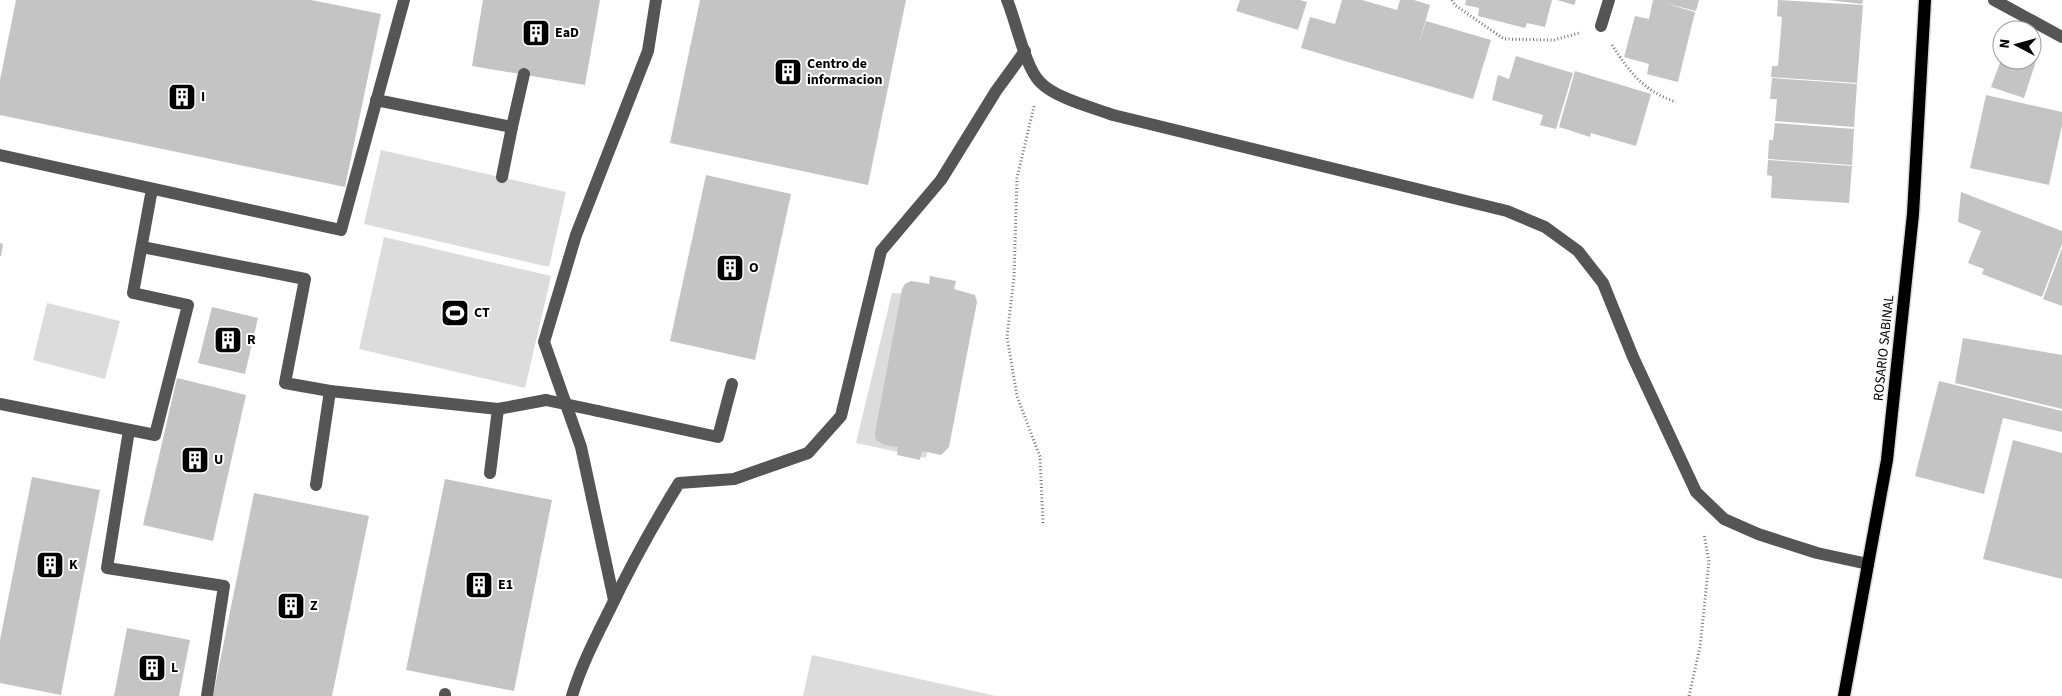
<svg xmlns="http://www.w3.org/2000/svg" width="2062" height="696" viewBox="0 0 2062 696" font-family="'Source Sans 3',sans-serif">
	<style>
		.green { fill: #dcdcdc }
		.building { fill: #c4c4c4 }
		.lines { fill: none; stroke-linecap: round; stroke-linejoin: round }
		.major-casing { stroke: #dbdbdb; stroke-width: 15 }
		.path { stroke: #777; stroke-width: 3; stroke-dasharray: 1 2.5; stroke-linecap: butt }
		.minor { stroke: #555; stroke-width: 12 }
		.major { stroke: #000; stroke-width: 12 }
		.minor-bridge { stroke: #555; stroke-width: 12 }
		.labels { text-anchor: middle; dominant-baseline: central; stroke-width: 4; stroke-linejoin: round; paint-order: stroke }
		.poi-label { font-size: 14px; font-weight: bold; fill: #000; stroke: #fff; text-anchor: start }
		.street-label { font-size: 14px; fill: #000; stroke: #fff }
	</style>
	<rect width="100%" height="100%" fill="#fff"/>
	<g class="green">
		<path d="M381,150L566,192L549,267L364,224Z"/>
		<path d="M384,237L551,276L525,388L359,349Z"/>
		<path d="M892,293L959,297L926,458L856,443Z"/>
		<path d="M47,303L120,321L105,379L33,360Z"/>
		<path d="M812,655L996,696H803Z"/>
	</g>
	<g class="building">
		<path d="M16,0H311L381,14L345,187L0,115V80Z"/>
		<path d="M483,0H600L585,85L472,66Z"/>
		<path d="M700,0H906L868,185L670,143Z"/>
		<path d="M1240,0H1300L1307,2L1298,30L1236,11Z"/>
		<path d="M1342,0H1362L1397,10L1400,0H1414L1430,5L1418,47L1426,21L1491,40L1473,99L1301,48L1310,17L1335,24Z"/>
		<path d="M1466,0H1552L1545,27L1527,23L1525,28L1478,16L1479,8L1465,5Z"/>
		<path d="M1557,0H1576L1574,5Z"/>
		<path d="M1653,0H1699L1696,11L1664,3L1695,12L1678,82L1647,74L1649,64L1624,57L1635,16L1649,19Z"/>
		<path d="M1778,0L1863,5L1857,83L1771,77L1772,66H1778L1782,17L1777,16Z"/>
		<path d="M1828,0H1863L1862,4Z"/>
		<path d="M2032,49L2039,52L2024,98L1991,87L2001,60H2032Z"/>
		<path d="M1516,56L1573,73L1556,129L1540,125L1543,115L1492,100L1498,75L1509,79Z"/>
		<path d="M1575,71L1651,94L1636,146L1591,133L1590,137L1559,127Z"/>
		<path d="M1772,78L1857,84L1854,127L1775,121L1777,99H1770Z"/>
		<path d="M1986,95L2062,112V125L2049,185L1970,168Z"/>
		<path d="M1775,123L1854,129L1852,165L1768,159L1769,140H1773Z"/>
		<path d="M1768,160L1852,166L1849,203L1771,198L1772,176L1767,175Z"/>
		<path d="M706,175L791,194L755,360L670,341Z"/>
		<path d="M1961,192L2062,231V244L2042,297L1982,274L1984,269L1968,263L1981,231L1958,222Z"/>
		<path d="M0,243L3,244L1,256H0Z"/>
		<path d="M2062,248V306L2043,299Z"/>
		<path d="M930,276L956,281L954,289L975,295L977,302L949,447L941,455L922,451L920,460L897,455L898,447L885,445L876,440L875,433L902,289L905,284L911,281L929,284Z"/>
		<path d="M212,307L258,318L245,374L198,363Z"/>
		<path d="M1963,338L2062,355V409L1955,383Z"/>
		<path d="M177,378L246,395L213,541L143,525Z"/>
		<path d="M1939,381L2062,411V432L2003,418L1984,494L1915,476Z"/>
		<path d="M2013,440L2062,453V579L1983,559Z"/>
		<path d="M32,477L100,490L61,695L0,683V640Z"/>
		<path d="M445,479L552,500L514,691L406,670Z"/>
		<path d="M254,493L369,516L332,696H213Z"/>
		<path d="M127,628L190,640L179,696H114Z"/>
	</g>
	<g class="lines">
		<defs>
			<path id="major" d="M1844,696L1887,460L1913,214L1925,0"/>
		</defs>
		<use href="#major" class="major-casing"/>
		<g class="path">
			<path d="M1452,0L1455,5L1504,39L1554,40L1579,33"/>
			<path d="M1612,45C1630,73 1644,91 1676,102"/>
			<path d="M1034,106L1017,178L1014,277L1007,337L1017,396L1040,457L1043,523"/>
			<path d="M1689,696L1700,647L1709,562L1704,534"/>
		</g>
		<g class="minor">
			<path d="M1007,0C1016,21 1025,67 1040,82C1055,98 1091,107 1113,115L1507,211L1545,227L1578,251L1603,283L1633,357L1696,492L1724,519L1758,534L1817,553L1868,564"/>
			<path d="M1994,0L2062,37"/>
			<path d="M1601,26L1609,0"/>
			<path d="M376,100L512,127L524,74"/>
			<path d="M0,155L341,230L404,0"/>
			<path d="M502,177L512,127"/>
			<path d="M142,247L305,279L285,383L330,391L316,485"/>
			<path d="M330,391L498,409L490,473"/>
			<path d="M0,404L155,435L188,305L133,293L152,189"/>
			<path d="M498,409L546,400"/>
			<path d="M598,411L718,437L732,384"/>
			<path d="M129,430L107,568L224,586L207,696"/>
			<path d="M614,600L581,447L544,342L576,235L648,51L656,0"/>
			<path d="M445,696V694"/>
			<path d="M572,696C581,666 595,639 609,611C630,567 653,525 679,483L734,479L808,453L841,416L881,251L941,180L996,91L1025,51"/>
		</g>
		<use href="#major" class="major"/>
		<path class="minor-bridge" d="M546,400L598,411"/>
	</g>
	<defs>
		<symbol id="building-square" viewBox="-11 -11 22 22"><rect x="-9" y="-9" width="18" height="18" rx="4" fill="#000" stroke="#fff"/><path d="M-4-6H4V6H1V3H-1V6H-4ZM-2.5-4.3h1.7v1.8h-1.7ZM.8-4.3h1.7v1.8H.8ZM-2.5-1h1.7V.8h-1.7ZM.8-1h1.7V.8H.8Z" fill="#fff"/></symbol>
		<symbol id="stadium-square" viewBox="-11 -11 22 22"><rect x="-9" y="-9" width="18" height="18" rx="4" fill="#000" stroke="#fff"/><path d="M0-5a6.5 5 0 1 0 0 10a6.5 5 0 1 0 0-10ZM-3.5-1.8h7v3.6h-7Z" fill="#fff"/></symbol>
	</defs>
	<g fill-rule="evenodd">
		<use href="#building-square" x="520" y="17" width="32" height="32"/>
		<use href="#building-square" x="772" y="56" width="32" height="32"/>
		<use href="#building-square" x="166" y="81" width="32" height="32"/>
		<use href="#building-square" x="714" y="252" width="32" height="32"/>
		<use href="#stadium-square" x="439" y="297" width="32" height="32"/>
		<use href="#building-square" x="212" y="324" width="32" height="32"/>
		<use href="#building-square" x="179" y="444" width="32" height="32"/>
		<use href="#building-square" x="34" y="549" width="32" height="32"/>
		<use href="#building-square" x="463" y="569" width="32" height="32"/>
		<use href="#building-square" x="275" y="590" width="32" height="32"/>
		<use href="#building-square" x="136" y="652" width="32" height="32"/>
	</g>
	<g class="labels">
		<g class="poi-label">
			<text x="555" y="33">EaD</text>
			<text x="807" y="64">Centro de<tspan x="807" dy="16">informacion</tspan></text>
			<text x="201" y="97">I</text>
			<text x="749" y="268">O</text>
			<text x="474" y="313">CT</text>
			<text x="247" y="340">R</text>
			<text x="214" y="460">U</text>
			<text x="69" y="565">K</text>
			<text x="498" y="585">E1</text>
			<text x="310" y="606">Z</text>
			<text x="171" y="668">L</text>
		</g>
		<g class="street-label">
			<text transform="translate(1884 348) rotate(-84)">ROSARIO SABINAL</text>
		</g>
	</g>
	<g transform="translate(2017 45) rotate(276)"><circle r="24" fill="#ffffff" stroke="#999999"/>
	<path d="M0-4L9 19L0 12L-9 19Z" fill="#000000"/>
	<text y="-8" font-size="14" font-weight="bold" text-anchor="middle" fill="#000000">N</text>
	</g>
</svg>
